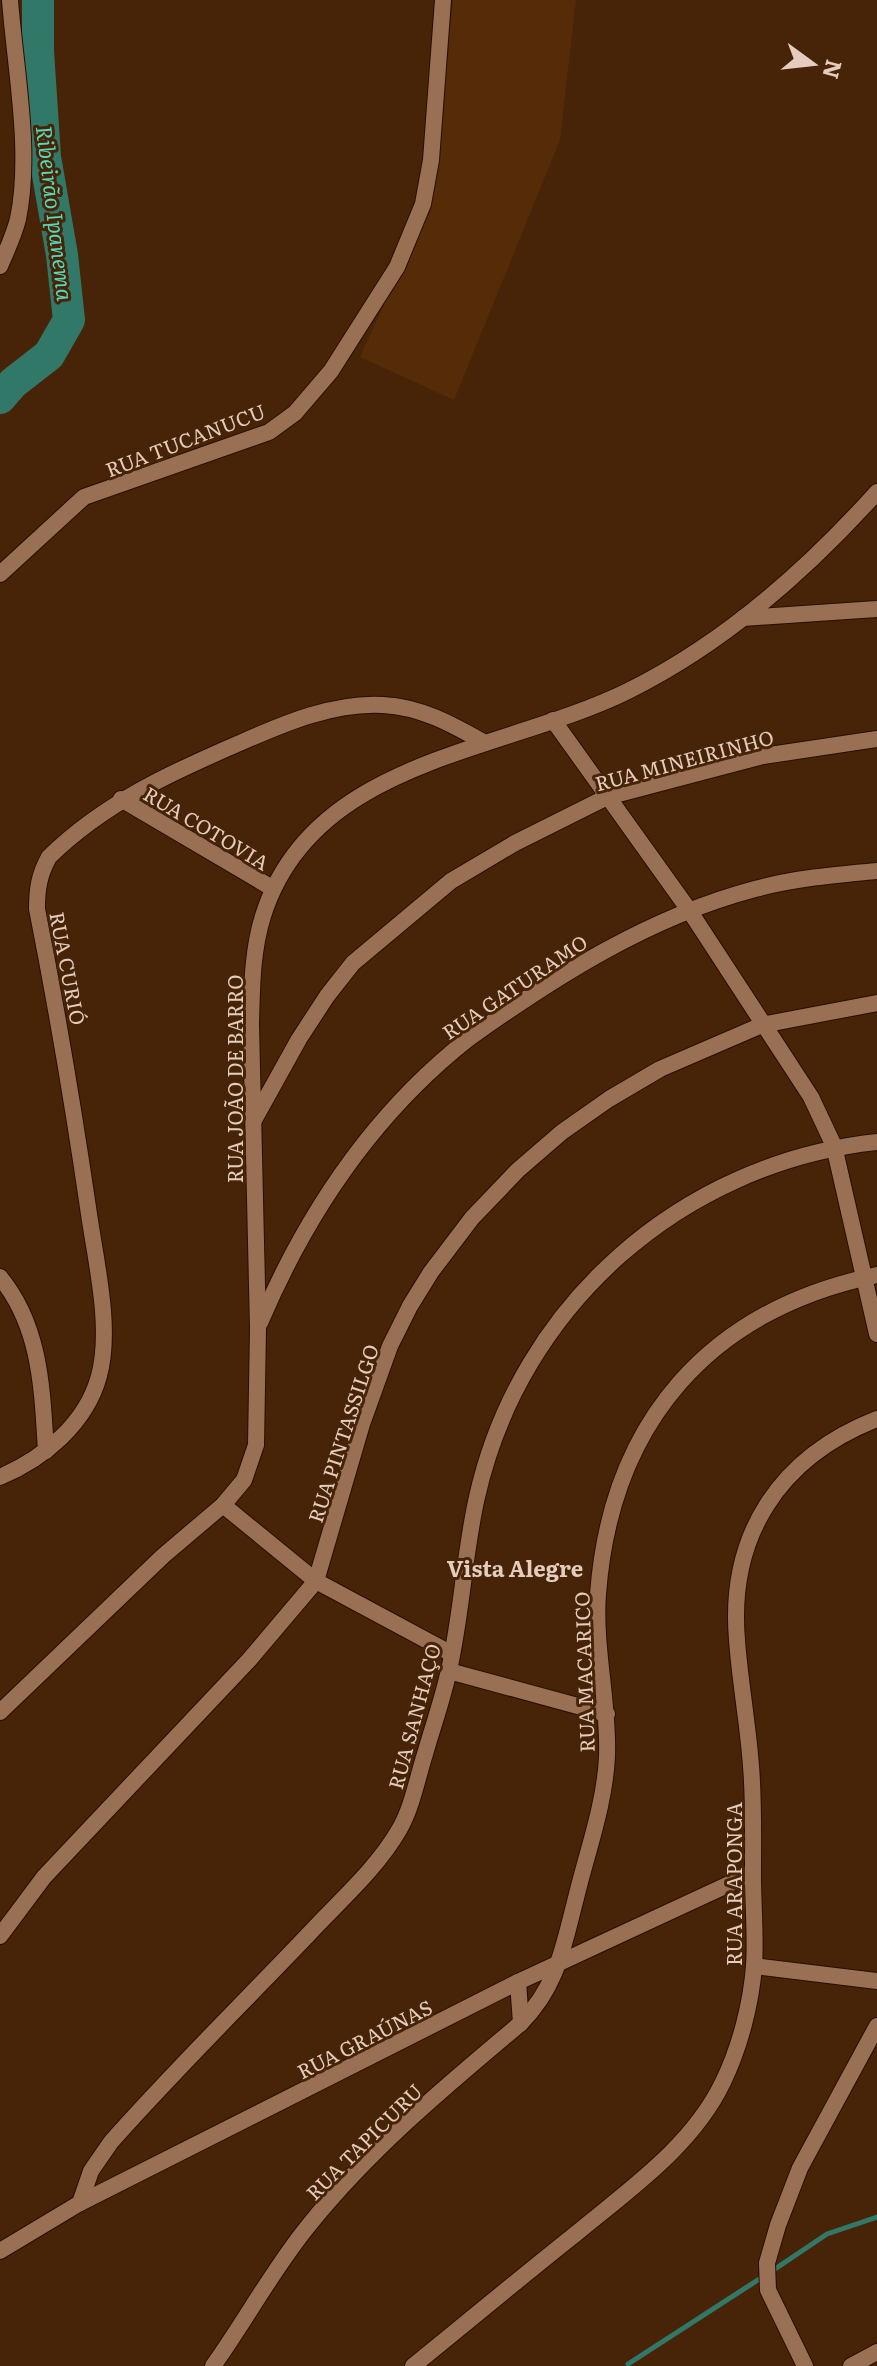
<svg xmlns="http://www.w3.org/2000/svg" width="877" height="2366" viewBox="0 0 877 2366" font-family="Literata,serif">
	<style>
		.built { fill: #552b08 }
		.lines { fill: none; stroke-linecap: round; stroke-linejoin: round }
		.stream { stroke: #327868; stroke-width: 5 }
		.river { stroke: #327868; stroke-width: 32 }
		.minor-casing { stroke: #280e00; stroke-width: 18 }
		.tertiary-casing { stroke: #280e00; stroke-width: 18 }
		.minor { stroke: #997054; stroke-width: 16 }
		.tertiary { stroke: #997054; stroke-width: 16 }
		.labels { text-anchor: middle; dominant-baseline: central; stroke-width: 6; stroke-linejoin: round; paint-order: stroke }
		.street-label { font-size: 20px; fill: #e4cdbe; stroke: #472407 }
		.water-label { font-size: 22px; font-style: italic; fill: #54d9bb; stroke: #472407 }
		.neighbourhood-label { font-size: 22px; font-weight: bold; fill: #e4cdbe; stroke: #472407 }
	</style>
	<rect width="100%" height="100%" fill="#472407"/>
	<path class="built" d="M453,0H576L560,140L454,400L360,357L415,236L441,107Z"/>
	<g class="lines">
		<g class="stream">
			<path d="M772,2271L827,2234L877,2217"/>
			<path d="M628,2364L764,2276"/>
		</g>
		<path class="river" d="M0,398L13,383L49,355L69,320L62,255L45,157L38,51V0"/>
		<defs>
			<g id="minor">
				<path d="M0,266C7,250 14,235 18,219C32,152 15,68 10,0"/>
				<path d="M0,574L84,497L269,432L295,413L331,371L397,267L423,204L431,160L443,0"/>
				<path d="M743,618L877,609"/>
				<path d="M121,799L272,888"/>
				<path d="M254,1120L299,1039L327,996L353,963L451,881L515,843L607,797L763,756L877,739"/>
				<path d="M0,1277C41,1327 42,1389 46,1451"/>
				<path d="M260,1323C307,1212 373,1114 468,1039C556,976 649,917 755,889C795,878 836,875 877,871"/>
				<path d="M0,1477C44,1458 86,1424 99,1376C112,1328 96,1263 89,1214C74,1111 57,1010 37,909C37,889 39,875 49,857C104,803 172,772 242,742C285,723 335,702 383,705C422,707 453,725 485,743"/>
				<path d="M223,1505L316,1581L452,1654"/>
				<path d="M449,1671L607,1714"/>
				<path d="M0,1712L163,1556L223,1505L244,1480L256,1445L258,1329L251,1024C252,988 252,951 263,916C312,759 502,753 628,691C723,644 807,570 877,492"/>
				<path d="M0,1936L44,1877L249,1660L316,1581L362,1424L390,1346L410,1306L431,1272L472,1218L518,1170L562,1132L609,1099L660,1069L762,1025L877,1003"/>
				<path d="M754,1966L877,1981"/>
				<path d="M518,1982L521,2023"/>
				<path d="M80,2203L91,2171L111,2142C174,2071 241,2005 306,1937C337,1903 376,1870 399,1830C412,1808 417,1779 425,1754C433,1726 443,1698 449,1670C462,1613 464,1554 477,1497C520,1305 682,1163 877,1142"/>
				<path d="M0,2251L80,2203L518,1982L753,1873"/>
				<path d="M213,2366C246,2320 273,2269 309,2225C371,2148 446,2086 521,2023C558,1985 563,1947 576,1898C587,1852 605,1804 607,1756C609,1702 594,1648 598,1594C611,1422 709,1310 877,1275"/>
				<path d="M413,2366C466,2323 519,2279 573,2236C627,2191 692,2147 723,2082C740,2047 751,2004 754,1966C756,1936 753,1905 753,1875C753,1839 754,1802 751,1766C748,1724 740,1682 737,1640C728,1535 780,1457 877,1419"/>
			</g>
			<g id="tertiary">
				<path d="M553,720L689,910L811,1097L834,1146L877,1334"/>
				<path d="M805,2366L768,2290L767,2263L778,2225L800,2168L877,2026"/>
				<path d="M851,2366L877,2352"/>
			</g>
		</defs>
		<use href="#minor" class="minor-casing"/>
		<use href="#tertiary" class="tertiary-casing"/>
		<use href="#minor" class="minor"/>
		<use href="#tertiary" class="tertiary"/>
	</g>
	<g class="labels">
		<g class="street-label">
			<text transform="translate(185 439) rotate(-21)">RUA TUCANUCU</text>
			<text transform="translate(684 759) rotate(-15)">RUA MINEIRINHO</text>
			<text transform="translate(207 827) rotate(31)">RUA COTOVIA</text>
			<text transform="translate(69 968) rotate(79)">RUA CURIÓ</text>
			<text transform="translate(514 986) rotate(-34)">RUA GATURAMO</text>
			<text transform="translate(234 1079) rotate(-90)">RUA JOÃO DE BARRO</text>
			<text transform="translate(342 1433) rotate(-72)">RUA PINTASSILGO</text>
			<text transform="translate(583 1672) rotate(-92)">RUA MACARICO</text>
			<text transform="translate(413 1716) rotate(-75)">RUA SANHAÇO</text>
			<text transform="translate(733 1884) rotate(-90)">RUA ARAPONGA</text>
			<text transform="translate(364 2038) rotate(-27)">RUA GRAÚNAS</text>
			<text transform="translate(363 2141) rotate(-45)">RUA TAPICURU</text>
		</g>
		<g class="water-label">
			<text transform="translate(56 213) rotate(83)">Ribeirão Ipanema</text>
		</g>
		<g class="neighbourhood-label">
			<text x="515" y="1567">Vista Alegre</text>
		</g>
	</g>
	<g transform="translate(813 64) rotate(105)" stroke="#472407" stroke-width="6" paint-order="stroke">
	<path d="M0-6L14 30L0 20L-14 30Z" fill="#e4cdbe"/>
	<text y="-12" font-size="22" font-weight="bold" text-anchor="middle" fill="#e4cdbe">N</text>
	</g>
</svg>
